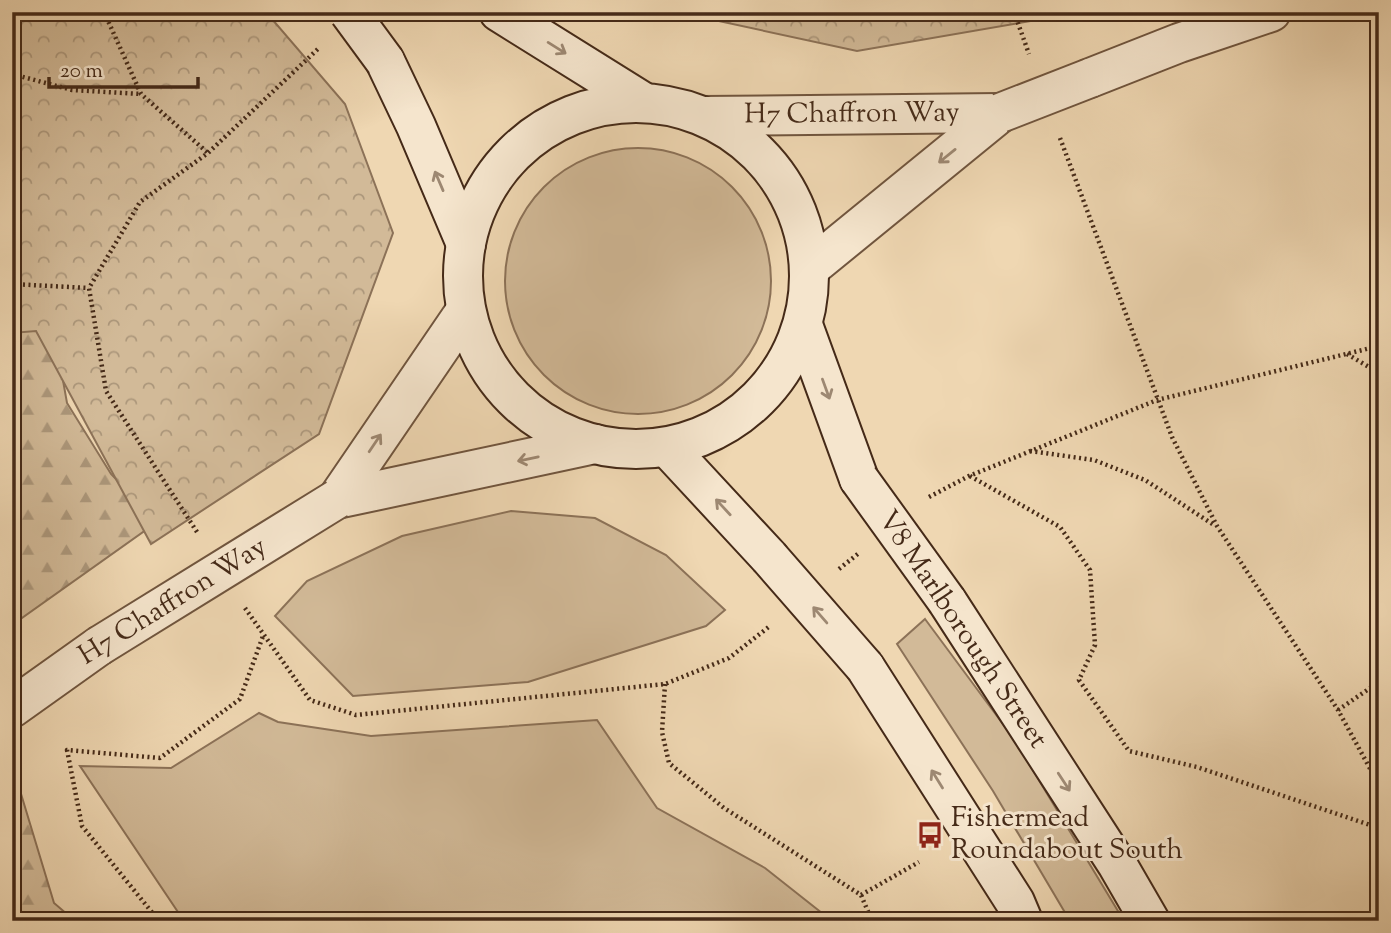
<svg xmlns="http://www.w3.org/2000/svg" width="1391" height="933" viewBox="0 0 1391 933" font-family="'Sorts Mill Goudy',serif">
	<style>
		.grass { fill: #d2ba98; stroke: #8c7258; stroke-width: 2 }
		.forest { fill: url(#forest-firs); stroke: #8c7258; stroke-width: 2 }
		.park { fill: url(#park-crowns); stroke: #8c7258; stroke-width: 2 }
		.lines { fill: none; stroke-linecap: round; stroke-linejoin: round }
		.tertiary-casing { stroke: #70553e; stroke-width: 42 }
		.secondary-casing { stroke: #452a18; stroke-width: 42 }
		.path { stroke: #452a18; stroke-width: 4.5; stroke-dasharray: 2 3.5; stroke-linecap: butt }
		.tertiary { stroke: #f5e5cd; stroke-width: 38 }
		.secondary { stroke: #f5e5cd; stroke-width: 38 }
		.tertiary-bridge-casing { stroke: #70553e; stroke-width: 42; stroke-linecap: butt }
		.secondary-bridge-casing { stroke: #452a18; stroke-width: 42; stroke-linecap: butt }
		.tertiary-bridge { stroke: #f5e5cd; stroke-width: 38 }
		.secondary-bridge { stroke: #f5e5cd; stroke-width: 38 }
		.oneway { stroke: #9d8872 }
		.labels { text-anchor: middle; dominant-baseline: central; stroke-width: 6; stroke-linejoin: round; paint-order: stroke }
		.street-label { font-size: 28px; fill: #452a18; stroke: #f5e5cd }
		.poi-label { font-size: 28px; fill: #452a18; stroke: #f5e5cd; text-anchor: start }
	</style>
	<defs>
		<pattern id="forest-firs" width="22" height="20" patternUnits="userSpaceOnUse" patternTransform="scale(1.75)"><rect width="22" height="20" fill="#d2ba98"/><path d="M5 1l3.5 6h-7zM16 11l3.5 6h-7z" fill="#ac977b"/></pattern>
		<pattern id="park-crowns" width="20" height="18" patternUnits="userSpaceOnUse" patternTransform="scale(1.75)"><rect width="20" height="18" fill="#d2ba98"/><path d="M2 6a3 3 0 1 1 6 0M12 15a3 3 0 1 1 6 0" fill="none" stroke="#ac977b"/></pattern>
	</defs>
	<rect width="100%" height="100%" fill="#efd7b2"/>
	<filter id="stains"><feTurbulence type="fractalNoise" baseFrequency=".00286" numOctaves="4"/><feColorMatrix values="0 0 0 0 .2 0 0 0 0 .09 0 0 0 0 .02 0 0 0 .5 -.17"/></filter>
	<radialGradient id="worn" r=".72"><stop offset=".6" stop-color="#630" stop-opacity="0"/><stop offset="1" stop-color="#630" stop-opacity=".3"/></radialGradient>
	<g class="grass">
		<circle cx="638" cy="281" r="133"/>
		<path d="M511,511L595,518L666,555L725,610L706,626L528,682L353,696L275,616L307,581L402,536Z"/>
		<path d="M925,619L1014,739L1124,921H1070L993,791L897,644Z"/>
		<path d="M259,713L278,722L371,736L597,720L657,808L765,868L832,921H184L80,766L171,768Z"/>
	</g>
	<g class="forest">
		<path d="M12,309L51,313L67,403L111,474L157,522L12,625Z"/>
		<path d="M15,774L54,903L75,921H12V776Z"/>
	</g>
	<g class="park">
		<path d="M12,12H266L345,104L393,233L319,434L151,544L36,331L12,333Z"/>
		<path d="M677,12H1073L1054,17L857,51Z"/>
	</g>
	<g class="lines">
		<defs>
			<g id="tertiary">
				<path d="M1090,78L1179,43L1271,12"/>
				<path id="s1" d="M703,116L1000,113"/>
				<path d="M810,268L1000,113"/>
				<path d="M337,499L595,444"/>
				<path d="M337,499L466,310"/>
				<path d="M12,708L99,646"/>
			</g>
			<g id="secondary">
				<path d="M499,12L645,103"/>
				<path d="M385,61L416,126L466,244"/>
				<circle cx="636" cy="276" r="173"/>
				<path d="M803,325L859,479"/>
				<path d="M667,447L769,557"/>
				<path d="M947,601L1117,864L1150,921"/>
				<path d="M865,667L1015,902L1023,921"/>
			</g>
		</defs>
		<use href="#tertiary" class="tertiary-casing"/>
		<use href="#secondary" class="secondary-casing"/>
		<g class="path">
			<path d="M104,12L141,94L208,153"/>
			<path d="M1014,12L1029,54"/>
			<path d="M12,74L72,90L141,94"/>
			<path d="M1060,138L1172,437L1217,526L1338,710L1379,785"/>
			<path d="M12,284L89,288"/>
			<path d="M1347,354L1379,373"/>
			<path d="M1030,451L1094,460L1145,480L1214,525"/>
			<path d="M970,476L1060,527L1090,570L1095,645L1079,680L1129,751L1197,767L1379,828"/>
			<path d="M929,497L969,476L1157,400L1379,346"/>
			<path d="M197,532L106,391L89,288L140,202L208,153L320,47"/>
			<path d="M839,569L859,553"/>
			<path d="M245,608L310,700L356,715L665,684L729,658L770,626"/>
			<path d="M665,684L662,732L669,763L724,808L861,895L872,921"/>
			<path d="M1338,710L1379,682"/>
			<path d="M861,895L919,862"/>
			<path d="M159,921L82,826L67,750L160,758L240,699L263,636"/>
		</g>
		<use href="#tertiary" class="tertiary"/>
		<use href="#secondary" class="secondary"/>
		<defs>
			<g id="tertiary-bridge">
				<path d="M1000,113L1090,78"/>
				<path d="M99,646L337,499"/>
			</g>
			<g id="secondary-bridge">
				<path d="M349,12L385,61"/>
				<path d="M859,479L947,601"/>
				<path d="M769,557L865,667"/>
			</g>
		</defs>
		<use href="#tertiary-bridge" class="tertiary-bridge-casing"/>
		<use href="#secondary-bridge" class="secondary-bridge-casing"/>
		<use href="#tertiary-bridge" class="tertiary-bridge"/>
		<use href="#secondary-bridge" class="secondary-bridge"/>
	</g>
	<defs><path id="oneway-shaft" d="M-6 0H5M1.5-3L5.5 0L1.5 3" fill="none" stroke-width="1.6" stroke-linecap="round" stroke-linejoin="round" transform="scale(1.75)"/></defs>
	<g class="oneway">
		<use href="#oneway-shaft" transform="translate(557 48) rotate(32)"/>
		<use href="#oneway-shaft" transform="translate(947 156) rotate(141)"/>
		<use href="#oneway-shaft" transform="translate(439 181) rotate(-113)"/>
		<use href="#oneway-shaft" transform="translate(826 389) rotate(70)"/>
		<use href="#oneway-shaft" transform="translate(375 443) rotate(-56)"/>
		<use href="#oneway-shaft" transform="translate(528 459) rotate(168)"/>
		<use href="#oneway-shaft" transform="translate(723 507) rotate(-133)"/>
		<use href="#oneway-shaft" transform="translate(820 615) rotate(-131)"/>
		<use href="#oneway-shaft" transform="translate(937 779) rotate(-122)"/>
		<use href="#oneway-shaft" transform="translate(1064 782) rotate(57)"/>
	</g>
	<defs>
		<symbol id="bus-bare" viewBox="-9 -9 18 18"><path d="M-5-6H5V4H4V6H2V4H-2V6H-4V4H-5ZM-3.5-4V0h7V-4ZM-3.5 1.2v1.5H-2V1.2ZM2 1.2v1.5H3.5V1.2Z" fill="#8f2418" stroke="#f5e5cd" stroke-width="2.5" paint-order="stroke"/></symbol>
	</defs>
	<g fill-rule="evenodd">
		<use href="#bus-bare" x="911" y="816" width="38" height="38"/>
	</g>
	<g class="labels">
		<g class="street-label">
			<text stroke="none"><textPath href="#s1" startOffset="149">H7 Chaffron Way</textPath></text>
			<text transform="translate(173 602) rotate(-32)">H7 Chaffron Way</text>
			<text transform="translate(962 630) rotate(56)">V8 Marlborough Street</text>
		</g>
		<g class="poi-label">
			<text x="951" y="819">Fishermead<tspan x="951" dy="32">Roundabout South</tspan></text>
		</g>
	</g>
	<rect width="1391" height="933" fill="none" stroke="#efd7b2" stroke-width="42"/>
	<rect x="14" y="14" width="1363" height="905" fill="none" stroke="#452a18" stroke-width="3.5"/>
	<rect x="21" y="21" width="1349" height="891" fill="none" stroke="#452a18" stroke-width="2"/>
	<path d="M49 77v10h149v-10" fill="none" stroke="#452a18" stroke-width="3.5"/>
	<text x="60" y="77" font-size="21" fill="#452a18" stroke="#f5e5cd" stroke-width="5" paint-order="stroke">20 m</text>
	<rect width="100%" height="100%" filter="url(#stains)"/>
	<rect width="100%" height="100%" fill="url(#worn)"/>
</svg>
